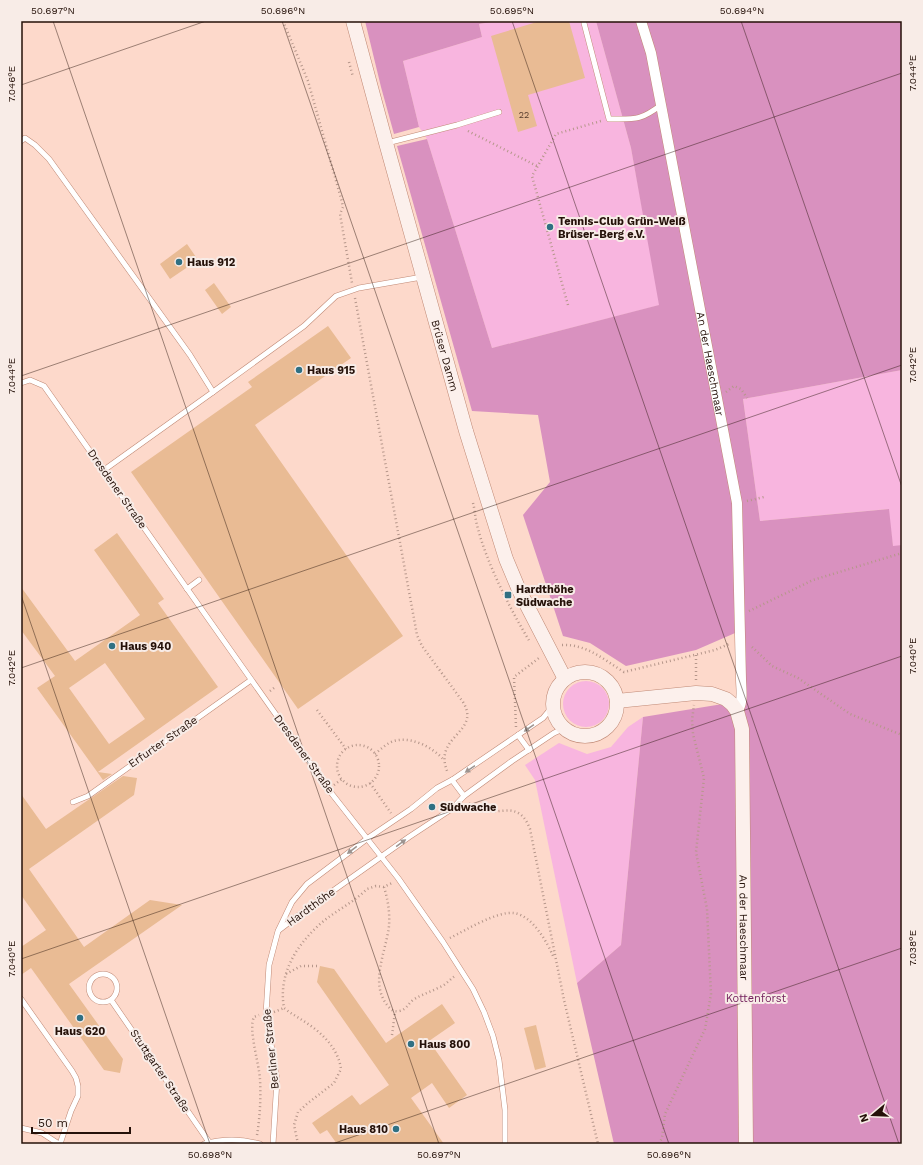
<svg xmlns="http://www.w3.org/2000/svg" width="923" height="1165" viewBox="0 0 923 1165" font-family="'Work Sans',sans-serif">
	<style>
		.green { fill: #f8b5df }
		.forest { fill: #d991bf }
		.building { fill: #e9bb94; fill-rule: evenodd }
		.lines { fill: none; stroke-linecap: round; stroke-linejoin: round }
		.lane-casing { stroke: #c08975; stroke-width: 6 }
		.street-casing { stroke: #c08975; stroke-width: 11 }
		.secondary-casing { stroke: #c08975; stroke-width: 15 }
		.path { stroke: #b6978b; stroke-width: 2.5; stroke-dasharray: 1 3; stroke-linecap: butt }
		.lane { stroke: #fff; stroke-width: 5 }
		.street { stroke: #fff; stroke-width: 10 }
		.secondary { stroke: #fcf0ec; stroke-width: 14 }
		.oneway { fill: #9d9490 }
		.ticks { fill: none; stroke: #251109; stroke-width: 1; stroke-opacity: 0.45 }
		.poi-dot { fill: #2f7083; stroke: #f8ece7; stroke-width: 1.5 }
		.labels { text-anchor: middle; dominant-baseline: central; stroke-width: 4; stroke-linejoin: round; paint-order: stroke }
		.number-label { font-size: 9px; fill: #563c2c }
		.poi-label { font-size: 11px; font-weight: bold; fill: #251109; stroke: #f8ece7; text-anchor: start }
		.street-label { font-size: 11px; fill: #251109; stroke: #f8ece7 }
		.park-label { font-size: 11px; fill: #73205c; stroke: #f8ece7 }
		.neatline { fill: none; stroke: #251109; stroke-width: 1.5 }
		.ticks-label { font-size: 10px; text-anchor: middle; fill: #251109 }
	</style>
	<rect width="100%" height="100%" fill="#fdd9cb"/>
	<g class="green">
		<path d="M497,21H596L631,148L660,305L492,348L427,139L419,127L403,61L482,37L479,24Z"/>
		<path d="M902,370V545L893,547L888,509L760,521L743,399Z"/>
		<circle cx="586" cy="704" r="23"/>
		<path d="M643,717L621,945L577,983L535,780L525,765L559,743L587,754L611,747L628,727Z"/>
	</g>
	<g class="forest">
		<path d="M365,21H497L479,24L482,37L403,61L419,127L394,134L381,87Z"/>
		<path d="M596,21H902V370L743,399L760,521L889,509L893,546L902,545V1144H614L577,983L621,945L643,717L741,701L742,630L696,650L626,666L590,643L563,636L523,515L550,482L538,415L472,411L397,146L427,139L492,348L659,305L631,148Z"/>
	</g>
	<g class="building">
		<path d="M540,21H569L585,78L528,95L537,126L518,132L491,36Z"/>
		<path d="M187,244L198,260L170,279L160,264Z"/>
		<path d="M214,283L231,307L222,314L205,290Z"/>
		<path d="M328,326L351,358L255,425L403,636L298,709L131,472L252,387L248,382Z"/>
		<path d="M117,533L164,599L158,603L218,687L98,772L112,774L103,780L37,688L55,676L21,630V587L75,661L140,615L94,550ZM105,663L145,719L109,744L69,688Z"/>
		<path d="M123,776L137,778L134,795L29,869L84,947L150,900L182,905L69,984L123,1059L120,1073L104,1070L31,968L21,975V947L46,930L21,895V794L46,829Z"/>
		<path d="M320,966L334,969L386,1043L442,1004L455,1023L429,1041L467,1095L449,1108L432,1083L411,1098L444,1144H337L327,1130L320,1134L312,1123L352,1095L360,1105L389,1085L317,982Z"/>
		<path d="M536,1025L546,1067L535,1070L524,1028Z"/>
	</g>
	<g class="lines">
		<defs>
			<g id="lane">
				<path d="M584,23L609,119C635,119 640,121 661,105"/>
				<path d="M21,141L25,138L35,145L49,159L190,355L213,392L104,470"/>
				<path d="M387,143L457,125L499,112"/>
				<path d="M21,383L30,380L44,386L332,794L398,878L443,942L473,989L484,1012L493,1036L499,1060L505,1110V1144"/>
				<path d="M213,392L304,326L336,296L359,288L422,277"/>
				<path d="M187,589L199,580"/>
				<path d="M518,735L529,750"/>
				<path d="M452,780L464,796"/>
				<path d="M73,802L88,796L251,680"/>
				<path d="M279,930L296,917L409,837L453,808L464,796L512,761L554,733L565,728"/>
				<circle cx="103" cy="988" r="14"/>
				<path d="M21,999L72,1071L76,1078L78,1086V1096L71,1111L60,1144"/>
				<path d="M111,1000L209,1142"/>
				<path d="M21,1128L42,1133L59,1144"/>
				<path d="M204,1144C222,1139 242,1139 260,1144"/>
				<path d="M273,1144L277,1080L266,1014L269,965L278,931L292,902L307,884L368,838L411,809L437,788L452,780L543,718L553,706"/>
			</g>
			<g id="street">
				<path id="s1" d="M641,21L651,53L661,105L737,503L741,679C741,688 744,704 737,711"/>
			</g>
			<g id="secondary">
				<path id="s2" d="M353,21L386,143L466,431L506,559L519,590L565,679"/>
				<circle cx="585" cy="704" r="32"/>
				<path id="s3" d="M617,701L696,693L712,694L726,699L732,704L737,711L742,729L746,1144"/>
			</g>
		</defs>
		<use href="#lane" class="lane-casing"/>
		<use href="#street" class="street-casing"/>
		<use href="#secondary" class="secondary-casing"/>
		<g class="path">
			<path d="M283,21L308,81L342,202L343,207L340,214L352,283"/>
			<path d="M349,62L353,77"/>
			<path d="M468,131L537,166"/>
			<path d="M355,298L417,635L422,646L463,702C482,733 431,736 448,773"/>
			<path d="M568,305L532,176L556,134L601,121"/>
			<path d="M726,392L734,386L741,389L747,398"/>
			<path d="M747,501L764,497"/>
			<path d="M473,503C475,510 475,518 477,525C486,562 510,609 530,642"/>
			<path d="M749,611L813,580L902,553"/>
			<path d="M562,645C587,644 604,660 624,672L715,650L729,644"/>
			<path d="M752,647L772,666L798,678L850,714L902,735"/>
			<path d="M696,680V654"/>
			<path d="M270,691L274,688"/>
			<path d="M317,710L346,749"/>
			<path d="M516,727L514,677L539,658"/>
			<circle cx="358" cy="766" r="21"/>
			<path d="M375,754C381,749 387,743 394,741C411,736 432,747 443,759"/>
			<path d="M370,783L391,813"/>
			<path d="M334,785L342,779"/>
			<path d="M469,803C490,826 516,792 530,829L564,1000L598,1144"/>
			<path d="M384,887C388,900 390,913 389,926C386,952 369,984 388,1006C391,1010 394,1012 399,1011C406,1010 408,1004 413,1000C422,994 431,992 440,987C446,985 450,979 455,976"/>
			<path d="M450,938C466,930 497,911 514,913C533,916 547,942 554,958"/>
			<path d="M286,974L301,966H317"/>
			<path d="M274,1012L284,1008"/>
			<path d="M392,1035L395,1012"/>
			<path d="M257,1135C260,1117 261,1098 260,1079C259,1063 248,1029 254,1017L259,1015"/>
			<path d="M298,1144L294,1125L298,1112L308,1103L334,1083L341,1069C338,1047 320,1031 302,1020C296,1016 290,1013 284,1008C278,974 296,946 320,924C335,911 353,903 367,889L376,886L384,887L392,883"/>
			<path d="M659,1144L662,1138L665,1114L705,1029L711,994L707,909L696,852L704,778L693,734L692,720L694,705"/>
		</g>
		<use href="#lane" class="lane"/>
		<use href="#street" class="street"/>
		<use href="#secondary" class="secondary"/>
	</g>
	<defs><path id="oneway-solid" d="M-6-.8H1V-3.2L6.5 0L1 3.2V.8H-6Z"/></defs>
	<g class="oneway">
		<use href="#oneway-solid" transform="translate(529 728) rotate(145)"/>
		<use href="#oneway-solid" transform="translate(470 769) rotate(146)"/>
		<use href="#oneway-solid" transform="translate(401 843) rotate(-36)"/>
		<use href="#oneway-solid" transform="translate(352 850) rotate(143)"/>
	</g>
	<path class="ticks" d="M53,21L439,1144M282,21L669,1144M512,21L899,1144M741,21L902,487M21,85L206,21M21,376L902,73M21,595L210,1144M21,668L902,365M21,959L902,656M332,1144L902,948"/>
	<g class="poi-dot">
		<circle cx="550" cy="227" r="4"/>
		<circle cx="179" cy="262" r="4"/>
		<circle cx="299" cy="370" r="4"/>
		<rect x="504" y="591" width="8" height="8" rx="2"/>
		<circle cx="112" cy="646" r="4"/>
		<circle cx="432" cy="807" r="4"/>
		<circle cx="80" cy="1018" r="4"/>
		<circle cx="411" cy="1044" r="4"/>
		<circle cx="396" cy="1129" r="4"/>
	</g>
	<g class="labels">
		<g class="number-label">
			<text x="524" y="115">22</text>
		</g>
		<g class="poi-label">
			<text x="558" y="221">Tennis-Club Grün-Weiß<tspan x="558" dy="13">Brüser-Berg e.V.</tspan></text>
			<text x="187" y="262">Haus 912</text>
			<text x="307" y="370">Haus 915</text>
			<text x="516" y="589">Hardthöhe<tspan x="516" dy="13">Südwache</tspan></text>
			<text x="120" y="646">Haus 940</text>
			<text x="440" y="807">Südwache</text>
			<text x="80" y="1031" text-anchor="middle">Haus 620</text>
			<text x="419" y="1044">Haus 800</text>
			<text x="388" y="1129" text-anchor="end">Haus 810</text>
		</g>
		<g class="street-label">
			<text stroke="none"><textPath href="#s2" startOffset="347">Brüser Damm</textPath></text>
			<text stroke="none"><textPath href="#s1" startOffset="350">An der Haeschmaar</textPath></text>
			<text transform="translate(117 489) rotate(55)">Dresdener Straße</text>
			<text transform="translate(163 742) rotate(-35)">Erfurter Straße</text>
			<text transform="translate(304 754) rotate(54)">Dresdener Straße</text>
			<text transform="translate(311 907) rotate(-36)">Hardthöhe</text>
			<text stroke="none"><textPath href="#s3" startOffset="344">An der Haeschmaar</textPath></text>
			<text transform="translate(271 1049) rotate(-96)">Berliner Straße</text>
			<text transform="translate(160 1071) rotate(56)">Stuttgarter Straße</text>
		</g>
		<g class="park-label">
			<text x="756" y="998">Kottenforst</text>
		</g>
	</g>
	<rect width="923" height="1165" fill="none" stroke="#f8ece7" stroke-width="44"/>
	<g transform="translate(873 1115) rotate(251)" stroke="#f8ece7" stroke-width="3" paint-order="stroke">
	<path d="M0-3L7 15L0 10L-7 15Z" fill="#251109"/>
	<text y="-6" font-size="11" font-weight="bold" text-anchor="middle" fill="#251109">N</text>
	</g>
	<path d="M32 1127v6h98v-6" fill="none" stroke="#251109" stroke-width="2"/>
	<text x="38" y="1127" font-size="12" fill="#251109" stroke="#f8ece7" stroke-width="3" paint-order="stroke">50 m</text>
	<rect x="22" y="22" width="879" height="1121" class="neatline"/>
	<g class="ticks-label">
		<text x="53" y="14">50.697°N</text>
		<text x="283" y="14">50.696°N</text>
		<text x="512" y="14">50.695°N</text>
		<text x="742" y="14">50.694°N</text>
		<text transform="translate(912 73) rotate(-90)" y="4">7.044°E</text>
		<text transform="translate(11 84) rotate(-90)" y="4">7.046°E</text>
		<text transform="translate(912 365) rotate(-90)" y="4">7.042°E</text>
		<text transform="translate(11 376) rotate(-90)" y="4">7.044°E</text>
		<text transform="translate(912 656) rotate(-90)" y="4">7.040°E</text>
		<text transform="translate(11 668) rotate(-90)" y="4">7.042°E</text>
		<text transform="translate(912 948) rotate(-90)" y="4">7.038°E</text>
		<text transform="translate(11 959) rotate(-90)" y="4">7.040°E</text>
		<text x="210" y="1158">50.698°N</text>
		<text x="439" y="1158">50.697°N</text>
		<text x="669" y="1158">50.696°N</text>
	</g>
</svg>
